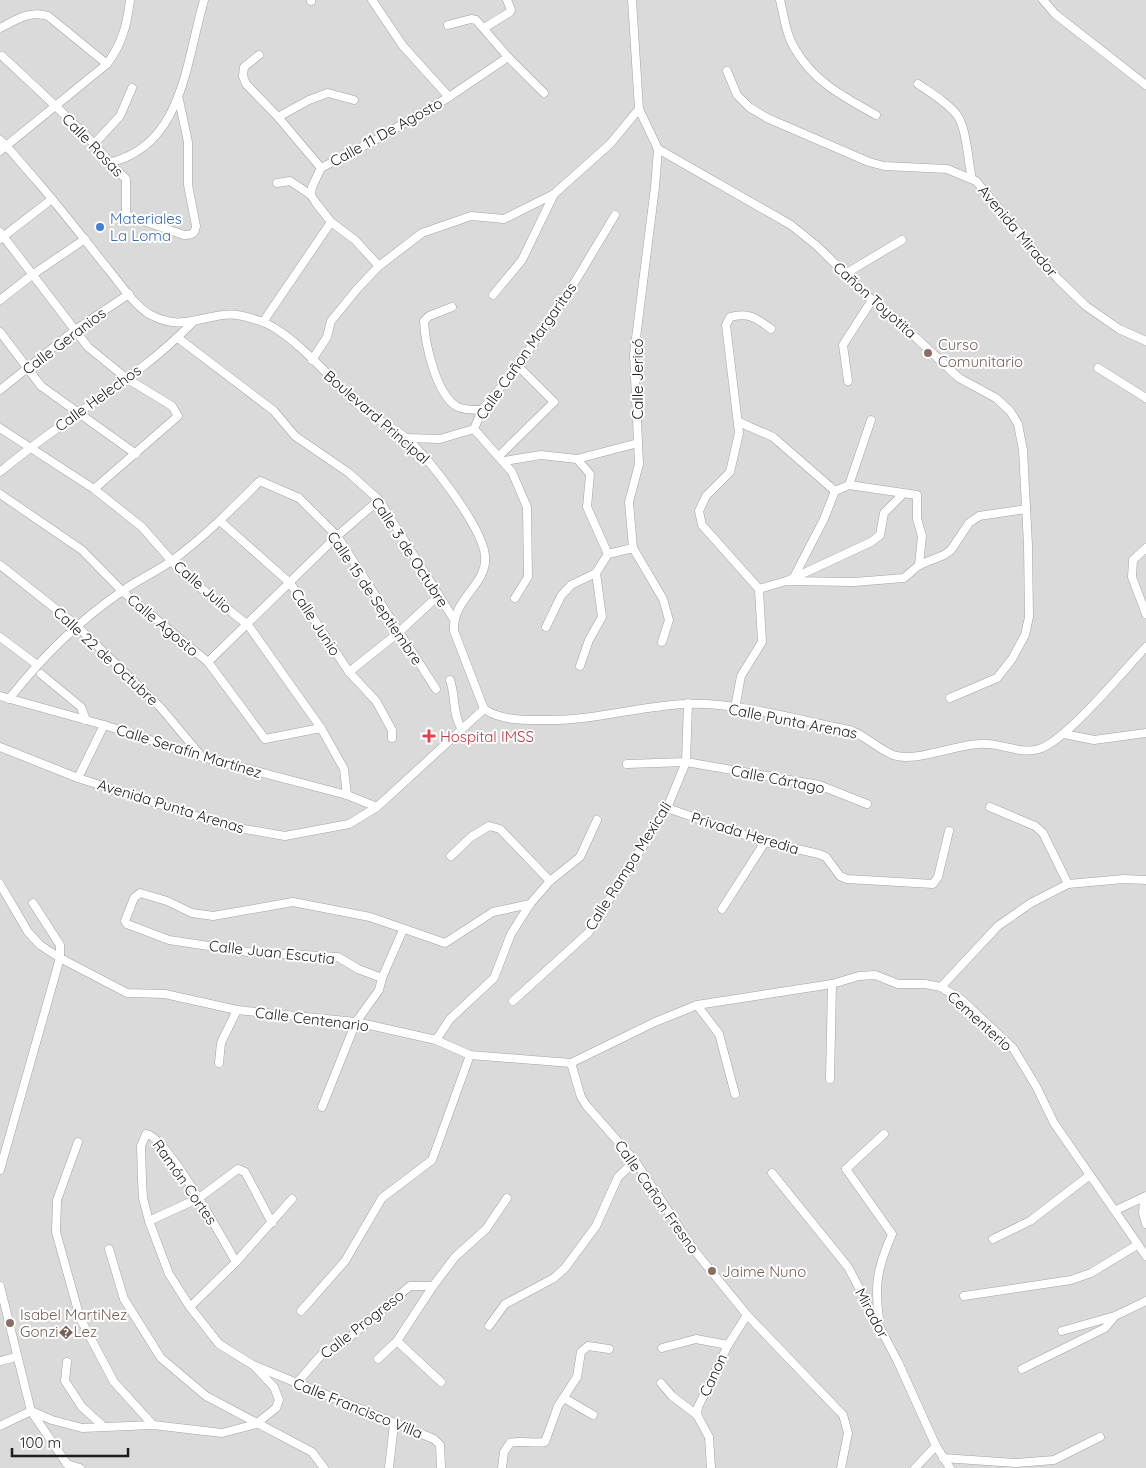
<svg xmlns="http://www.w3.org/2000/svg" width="1146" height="1468" viewBox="0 0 1146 1468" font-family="Quicksand,sans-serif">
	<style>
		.residential { fill: #dbdada }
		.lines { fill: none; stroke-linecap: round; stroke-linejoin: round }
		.minor-casing { stroke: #a4a4a4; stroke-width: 9 }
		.minor { stroke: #fff; stroke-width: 8 }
		.shop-dot { fill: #3f7fe0; stroke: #fff; stroke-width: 2 }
		.education-dot { fill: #8d6e63; stroke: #fff; stroke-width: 2 }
		.health-dot { fill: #e0444e; stroke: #fff; stroke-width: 2 }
		.labels { text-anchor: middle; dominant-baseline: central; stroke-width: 4; stroke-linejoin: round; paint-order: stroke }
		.street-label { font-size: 15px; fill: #1d1d1d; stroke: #fff }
		.shop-label { font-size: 15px; fill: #366cbe; stroke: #fff; text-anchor: start }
		.education-label { font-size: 15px; fill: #785e54; stroke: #fff; text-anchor: start }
		.health-label { font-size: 15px; fill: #be3a42; stroke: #fff; text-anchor: start }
	</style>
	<rect width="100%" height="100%" fill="#eeeae3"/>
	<rect class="residential" x="0" y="0" width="1146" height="1468"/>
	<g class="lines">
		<defs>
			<g id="minor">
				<path d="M311,0V1"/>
				<path d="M372,0L403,46L449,97"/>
				<path d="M632,0L639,109L658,149L655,187L634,354L639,464L629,502L633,548L663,599L669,620L662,642"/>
				<path d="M780,0C784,16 786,35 795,49C814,82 844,97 876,115"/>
				<path d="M1043,0L1055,14L1146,85"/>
				<path d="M448,25L471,19L476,20L508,57L544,93"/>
				<path d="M0,28C16,20 30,10 48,16L107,64"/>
				<path d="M484,28L510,12L511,10L507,0"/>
				<path d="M259,55L244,67L243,76L246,84L278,117L321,168"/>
				<path d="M2,56C32,84 63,112 92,142C103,154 113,167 126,179V215L184,235C192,235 195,234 196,226L188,185V142L179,100"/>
				<path d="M727,71L737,95L749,107L767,118L869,162L884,166L947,169L976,181L1058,279L1086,306L1119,329L1146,341"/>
				<path d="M918,84C931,93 947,102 957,115C967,129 968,162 972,179"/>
				<path d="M278,117L309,100L328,93L354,100"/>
				<path d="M0,140C13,152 24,167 36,180C61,209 84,239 108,269C120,283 133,304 149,314C178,330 194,319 223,315C235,313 248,317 260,321C291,331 331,379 355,402C370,416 389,425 405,437C428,456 483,528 485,556C488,585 452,598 454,631L484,709"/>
				<path d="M94,144L120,116L132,88"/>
				<path d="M658,149L791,225L817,246L872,300L896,319L959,378L996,398L1010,411L1018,424L1023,450L1028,545L1029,617L1025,635L1012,659L997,678L950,698"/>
				<path d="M0,151L107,64C122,44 127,25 130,0"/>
				<path d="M107,163C183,148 186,61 204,0"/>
				<path d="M277,183L290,181L311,195"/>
				<path d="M0,232L88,347L126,378L172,406L178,416L94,489"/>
				<path d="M0,239L52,199"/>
				<path d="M379,266L355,240L331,222L316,203L311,195L312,187L321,168L379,138L449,97L508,57"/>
				<path d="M845,274L902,240"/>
				<path d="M493,295L522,260L554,194"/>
				<path d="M0,300L32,275L85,239"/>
				<path d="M452,307L429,316L424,321C425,344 436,393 456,406C462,410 474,410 482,410"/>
				<path d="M263,322L331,222"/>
				<path d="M0,332L41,386L136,454"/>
				<path d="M178,338L274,411L295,436L349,473L379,500L453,618"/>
				<path d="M312,360L327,337L331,321L358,288L379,266L422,233L471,216L504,219L554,194L610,144L639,109"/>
				<path d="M1098,368L1146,398"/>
				<path d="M848,381L843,345L872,300"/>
				<path d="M0,390L75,330L129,294"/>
				<path d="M739,422L773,437L835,491L849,485L917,495V519L922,536L919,565"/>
				<path d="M0,428L94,489L142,527L183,574L248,625L321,728L344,769L347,795"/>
				<path d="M474,429L512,472L527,507L528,577L515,598"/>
				<path d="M406,438L440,439L474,429L482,410L518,366L573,285L615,215"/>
				<path d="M499,456L554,402L518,366"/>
				<path d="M577,459L590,474L587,507L608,554"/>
				<path d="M504,461L541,455L577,459L638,443"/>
				<path d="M0,472C62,419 136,381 193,322"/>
				<path d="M849,485L871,420"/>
				<path d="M0,494L82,550L122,591L208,662L265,739L321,728"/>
				<path d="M220,521L290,583L349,672L376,701L392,730V738"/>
				<path d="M1146,548L1133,560L1132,577L1146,614"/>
				<path d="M0,565L76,625L161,708L202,757"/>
				<path d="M794,577L824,519L835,491"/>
				<path d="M787,581L871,542L880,535L884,513L903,494"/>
				<path d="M759,589L702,525L699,511L706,496L730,472L739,433L726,325L730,317C748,312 757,318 771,329"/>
				<path d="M759,589L786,581L854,582L904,578L919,565L944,555L951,550L969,523L979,516L1026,509"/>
				<path d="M546,627L561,596L571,585L596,573L608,554L633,548"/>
				<path d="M0,637L36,664"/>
				<path d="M208,662L337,536L379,500"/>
				<path d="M580,666L589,640L602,617L596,573"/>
				<path d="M349,672L398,633L438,596"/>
				<path d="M41,674L81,707L86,720"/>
				<path d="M450,680C456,697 452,712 461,728"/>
				<path d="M0,696L104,725L202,757L347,795L377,807"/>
				<path d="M9,699C42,657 77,622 121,592C137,580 156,572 173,560C204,537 232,509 260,481L299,498L337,536L436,689"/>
				<path d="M735,708L741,676L762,642L759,589"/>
				<path d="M484,709C502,721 525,720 546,720C593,721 639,706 686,704C733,701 803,721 850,730C866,736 878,749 893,755C915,763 954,745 979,744C999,742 1020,755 1039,749C1066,741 1124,670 1146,647"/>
				<path d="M1064,734L1094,740L1146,733"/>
				<path d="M0,747L78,778L227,826L285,836L349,824L377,807L484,709"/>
				<path d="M627,764L686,762L819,785L867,804"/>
				<path d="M78,778L104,725"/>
				<path d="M990,807L1035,826L1043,833L1068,884"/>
				<path d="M667,808L765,842L819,854L826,857L840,876L847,879L933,884L938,877L949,831"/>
				<path d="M451,856L471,837L489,826L500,829L550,881"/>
				<path d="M0,884L28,932L40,945L60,958L127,993L165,994L237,1010L356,1022L436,1040L470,1055L571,1063"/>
				<path d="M722,909L765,842"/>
				<path d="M382,978L358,969L338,957L248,952L169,940L127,924L125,921L134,898L140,893L167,901L192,913L213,916L293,902L370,917L445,943L493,912L530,904"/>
				<path d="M941,987L998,926L1031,903L1068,884L1124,879L1146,880"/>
				<path d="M513,1001L588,933L667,808L686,762L688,703"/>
				<path d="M697,1005L719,1034L735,1094"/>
				<path d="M436,1040L450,1019L494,978L511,934L530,904L550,881L580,857L597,820"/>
				<path d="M219,1063L221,1043L237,1010"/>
				<path d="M571,1063L655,1022L697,1005L832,984L859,976L875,975L898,984H925L941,987L962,1000L1013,1048L1036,1086L1054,1123L1146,1256"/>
				<path d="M571,1063L581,1097L586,1105L635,1161L694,1250L747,1315L843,1415L848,1433L841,1468"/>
				<path d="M830,1079L832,984"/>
				<path d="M322,1107L356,1022L379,990L382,978L403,930"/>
				<path d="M78,1142L57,1200L56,1232L80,1318L114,1382L153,1425"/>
				<path d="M0,1170L60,958V945L33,903"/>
				<path d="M772,1173L848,1267L898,1362L936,1446L950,1468"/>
				<path d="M1144,1198L1143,1213L1146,1224"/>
				<path d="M1116,1210L1146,1196"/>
				<path d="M149,1221L199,1198L238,1169L245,1172L272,1223"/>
				<path d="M993,1239L1030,1221L1090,1175"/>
				<path d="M109,1249L124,1299L161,1358L206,1396L312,1452L324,1468"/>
				<path d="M236,1262C223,1240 167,1136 146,1134L141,1146L142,1180L143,1198L149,1221L169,1274L190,1307L219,1344L253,1365L434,1439L440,1445L441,1468"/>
				<path d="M0,1286L31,1411L67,1464"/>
				<path d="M964,1296L1071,1280L1091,1273L1137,1245"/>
				<path d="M190,1307L236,1262L292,1199"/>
				<path d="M301,1311L345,1261L382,1198L432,1160L470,1055"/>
				<path d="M879,1319C874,1283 878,1267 892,1234L846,1169L884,1134"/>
				<path d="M489,1326L505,1304L554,1278L565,1268L596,1226L618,1177L635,1161"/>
				<path d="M1062,1331L1115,1316L1146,1301"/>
				<path d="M397,1341L441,1382"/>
				<path d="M662,1348L696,1339L728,1345"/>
				<path d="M378,1359L397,1341L433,1286L455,1257L486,1229L507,1198"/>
				<path d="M0,1361L16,1357"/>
				<path d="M67,1362L65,1381L82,1407L103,1426"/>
				<path d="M1022,1369L1105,1328L1115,1316"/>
				<path d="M661,1383L672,1396L697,1415"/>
				<path d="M296,1384L323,1353L345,1341L410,1286H433"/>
				<path d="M564,1398L593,1415"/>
				<path d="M0,1426L31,1411L52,1420L82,1428L153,1425L222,1433L256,1424L276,1408L279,1400L274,1387L256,1368"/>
				<path d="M943,1458L1015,1463L1054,1460L1100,1437"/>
				<path d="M67,1464L80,1468"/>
				<path d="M389,1468L394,1424"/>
				<path d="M502,1468L504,1452L510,1443C522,1440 533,1444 545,1442L558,1406L577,1377L581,1352L588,1346L609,1349"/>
				<path d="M711,1468L709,1437L697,1415L698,1407L728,1345L747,1315"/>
				<path d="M915,1468L936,1446"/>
			</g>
		</defs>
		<use href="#minor" class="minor-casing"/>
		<use href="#minor" class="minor"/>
	</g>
	<circle class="shop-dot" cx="100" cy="227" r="5"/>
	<g class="education-dot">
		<circle cx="928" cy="353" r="5"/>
		<circle cx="712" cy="1271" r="5"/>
		<circle cx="10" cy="1323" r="5"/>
	</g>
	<path class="health-dot" d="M426.5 728.5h5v5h5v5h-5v5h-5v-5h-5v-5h5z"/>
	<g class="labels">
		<g class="street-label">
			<text transform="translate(386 132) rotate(-29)">Calle 11 De Agosto</text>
			<text transform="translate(93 145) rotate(46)">Calle Rosas</text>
			<text transform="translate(1018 231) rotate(50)">Avenida Mirador</text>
			<text transform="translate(875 300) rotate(42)">Cañon Toyotita</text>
			<text transform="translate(64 341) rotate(-37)">Calle Geranios</text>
			<text transform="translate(526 351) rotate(-55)">Calle Cañon Margaritas</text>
			<text transform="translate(637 379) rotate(-90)">Calle Jericó</text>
			<text transform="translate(98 398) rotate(-36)">Calle Helechos</text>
			<text transform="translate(377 417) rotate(41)">Boulevard Principal</text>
			<text transform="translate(410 552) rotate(57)">Calle 3 de Octubre</text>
			<text transform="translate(203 587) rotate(41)">Calle Julio</text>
			<text transform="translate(375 598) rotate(56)">Calle 15 de Septiembre</text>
			<text transform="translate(316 622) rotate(57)">Calle Junio</text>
			<text transform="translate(163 625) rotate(40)">Calle Agosto</text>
			<text transform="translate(106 656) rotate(43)">Calle 22 de Octubre</text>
			<text transform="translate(793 721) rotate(11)">Calle Punta Arenas</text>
			<text transform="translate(189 751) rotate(17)">Calle Serafín Martínez</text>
			<text transform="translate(778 779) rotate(11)">Calle Cártago</text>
			<text transform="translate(171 806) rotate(17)">Avenida Punta Arenas</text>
			<text transform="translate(745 833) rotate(17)">Privada Heredia</text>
			<text transform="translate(628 866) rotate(-58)">Calle Rampa Mexicali</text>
			<text transform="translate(272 952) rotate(6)">Calle Juan Escutia</text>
			<text transform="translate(312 1019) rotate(7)">Calle Centenario</text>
			<text transform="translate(980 1021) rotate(42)">Cementerio</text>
			<text transform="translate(185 1182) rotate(55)">Ramón Cortes</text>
			<text transform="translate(657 1197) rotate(55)">Calle Cañon Fresno</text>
			<text transform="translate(872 1313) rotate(62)">Mirador</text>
			<text transform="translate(362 1324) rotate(-38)">Calle Progreso</text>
			<text transform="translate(713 1375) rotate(-65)">Canon</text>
			<text transform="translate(358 1408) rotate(22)">Calle Francisco Villa</text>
		</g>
		<g class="shop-label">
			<text x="110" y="218">Materiales<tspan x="110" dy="17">La Loma</tspan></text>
		</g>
		<g class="education-label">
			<text x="938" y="344">Curso<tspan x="938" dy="17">Comunitario</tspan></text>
			<text x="722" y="1271">Jaime Nuno</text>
			<text x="20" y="1314">Isabel MartiNez<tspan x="20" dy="17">Gonzi�Lez</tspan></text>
		</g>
		<g class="health-label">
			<text x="440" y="736">Hospital IMSS</text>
		</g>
	</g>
	<path d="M12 1448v8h116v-8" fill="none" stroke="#1d1d1d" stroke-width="2.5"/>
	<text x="20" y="1448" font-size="15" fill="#1d1d1d" stroke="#ffffff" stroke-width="4" paint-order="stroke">100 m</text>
</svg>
